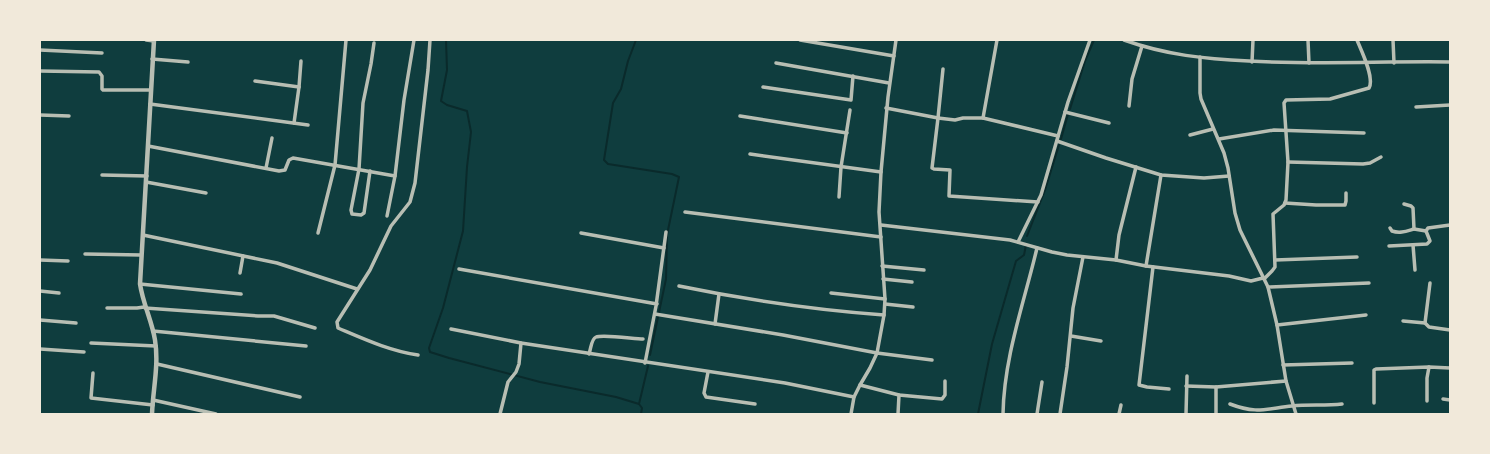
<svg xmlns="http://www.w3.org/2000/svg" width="1490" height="454" viewBox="0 0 1490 454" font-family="'Fira Sans',sans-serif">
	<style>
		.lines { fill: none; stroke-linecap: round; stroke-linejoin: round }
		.stream { stroke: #0a2a2b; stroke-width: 2 }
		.minor { stroke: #b8beb3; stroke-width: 3.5 }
		.tertiary { stroke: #b8beb3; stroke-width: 4.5 }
	</style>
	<rect width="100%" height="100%" fill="#0f3d3e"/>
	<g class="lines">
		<g class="stream">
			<path d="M446,40L447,70L441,101L447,105L467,111L471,132L467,167L463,231L443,308L429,348L430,352L449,358L540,382L616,397L639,404L642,408L641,414"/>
			<path d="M636,40L628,61L621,89L613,103L604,160L608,164L672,174L679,177L667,235L666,279L650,355"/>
			<path d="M1070,109L1085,61L1094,40"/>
			<path d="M1061,139L1068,114"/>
			<path d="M1027,236L1045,190L1059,145"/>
			<path d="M639,404L648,366"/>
			<path d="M978,414L992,344L1016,261L1024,255L1026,245"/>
		</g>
		<g class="minor">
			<path d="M146,40L154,41"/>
			<path d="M800,40L894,56"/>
			<path d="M1124,40C1166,55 1205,59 1249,61C1316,65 1383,61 1450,62"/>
			<path d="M1308,40L1309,63"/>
			<path d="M1393,40L1394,63"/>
			<path d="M40,50L102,53"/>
			<path d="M1200,57V93L1201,99L1224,153L1228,168L1235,213L1240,230L1268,287L1277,325L1286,381L1296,414"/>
			<path d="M152,59L188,62"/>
			<path d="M1252,62L1253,40"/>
			<path d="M776,63L889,83"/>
			<path d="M943,69L938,118L955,120L963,118H983L1058,136"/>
			<path d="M40,71L99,72L102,76V89L103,90H150"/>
			<path d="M255,81L299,87"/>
			<path d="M763,87L851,100L853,76"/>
			<path d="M150,104L308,125"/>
			<path d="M1129,106L1132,79L1142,46"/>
			<path d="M1416,107L1450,105"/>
			<path d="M886,108L938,118L932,168L934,169L950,170L949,196L1038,202"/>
			<path d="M1065,112L1109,123"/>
			<path d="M40,115L69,116"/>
			<path d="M740,116L847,133"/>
			<path d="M983,118L997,40"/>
			<path d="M294,123L299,87L301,61"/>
			<path d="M1190,135L1213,129"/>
			<path d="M1219,139L1274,130L1364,133"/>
			<path d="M1057,141L1106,158L1161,175L1204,178L1229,176"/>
			<path d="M148,146L279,171L285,170L289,160L293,158L395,176"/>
			<path d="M750,154L881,172"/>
			<path d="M1288,162L1363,164L1370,163L1381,157"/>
			<path d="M266,168L272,138"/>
			<path d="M370,171L364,213L361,215L352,214L351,210L359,169L363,103L371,64L374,43"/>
			<path d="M102,175L147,176"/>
			<path d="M146,182L206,193"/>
			<path d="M839,197L841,167L850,110"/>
			<path d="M1285,203L1316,205H1345L1346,201V193"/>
			<path d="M1404,204L1411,206L1413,208L1414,229L1426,231"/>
			<path d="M685,212L881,237"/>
			<path d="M387,216L395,176L404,100L414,40"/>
			<path d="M881,225L1010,240L1052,252L1067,255L1116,260L1146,266L1229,276L1251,281L1263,278"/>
			<path d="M1390,228L1392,231C1400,234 1407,231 1414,229"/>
			<path d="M318,233L335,165L346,40"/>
			<path d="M581,233L664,248"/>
			<path d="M143,235L277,263L357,289"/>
			<path d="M1018,242L1041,195L1068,102L1090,40"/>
			<path d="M1413,245L1415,270"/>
			<path d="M1389,246L1427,244L1430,241L1426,231L1428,228L1450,225"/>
			<path d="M85,254L141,255"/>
			<path d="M40,260L68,261"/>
			<path d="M1116,260L1119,235L1136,167"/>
			<path d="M1275,260L1357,257"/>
			<path d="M882,266L924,270"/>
			<path d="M1146,266L1161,175"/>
			<path d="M1153,267L1139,385L1147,387L1169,389"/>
			<path d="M459,269L657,304"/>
			<path d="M240,273L243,256"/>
			<path d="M883,279L912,282"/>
			<path d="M1264,279L1272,271L1275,267L1273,214L1284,205L1286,200L1288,162L1284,103L1286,100L1330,99L1369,88C1375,78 1361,50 1357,40"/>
			<path d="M140,284L241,294"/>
			<path d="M679,286C747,300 815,310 884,315"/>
			<path d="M1268,287L1369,283"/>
			<path d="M40,291L59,293"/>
			<path d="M831,293L885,299"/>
			<path d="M885,304L913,307"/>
			<path d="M107,308H137L144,307"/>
			<path d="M145,308L258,316H274L315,328"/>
			<path d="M655,314L783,335L877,353L932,360"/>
			<path d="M40,320L76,323"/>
			<path d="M1403,321L1425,323L1429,327L1450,330"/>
			<path d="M1425,323L1430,283"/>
			<path d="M715,324L719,294"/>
			<path d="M1277,325L1366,315"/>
			<path d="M451,329L521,343L785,383L854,397"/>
			<path d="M153,331L306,346"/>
			<path d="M1071,336L1101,341"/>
			<path d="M91,343L156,346"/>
			<path d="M40,349L84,352"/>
			<path d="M589,354C591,349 591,339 596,337C603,334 635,339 643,339"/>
			<path d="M418,355C390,351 364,339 338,328L337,322L370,270L391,226L410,202L415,183L428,70L430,40"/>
			<path d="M645,363L656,306L666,232"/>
			<path d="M157,364L300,397"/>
			<path d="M1283,365L1352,363"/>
			<path d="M708,372L704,393L706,397L755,404"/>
			<path d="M93,373L91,398L153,405"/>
			<path d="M860,385L899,395L942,399L945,395V381"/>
			<path d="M1186,386L1216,387L1286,381"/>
			<path d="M1443,399L1450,400"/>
			<path d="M153,400L216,414"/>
			<path d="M1427,401V378L1429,367"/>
			<path d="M1374,403V370L1376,369L1429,367L1450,368"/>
			<path d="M1230,404C1256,414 1265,409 1292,406C1308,404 1325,406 1342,404"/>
			<path d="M500,414L508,382L516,372L519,364L521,343"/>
			<path d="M851,414L854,397L860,385L870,368L877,353L884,315L885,299L879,212L881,172L888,97L896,40"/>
			<path d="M898,414L899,395"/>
			<path d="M1003,414C1004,357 1024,303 1037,248"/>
			<path d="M1037,414L1042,382"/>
			<path d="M1060,414L1067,367L1073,308L1083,257"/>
			<path d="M1119,414L1121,405"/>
			<path d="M1186,414L1187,376"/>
			<path d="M1216,414V387"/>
		</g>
		<path class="tertiary" d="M152,414C153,389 159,365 155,340C152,321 143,304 140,284L154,40"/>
	</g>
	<rect width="1490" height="454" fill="none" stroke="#f1e9da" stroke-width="82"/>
</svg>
